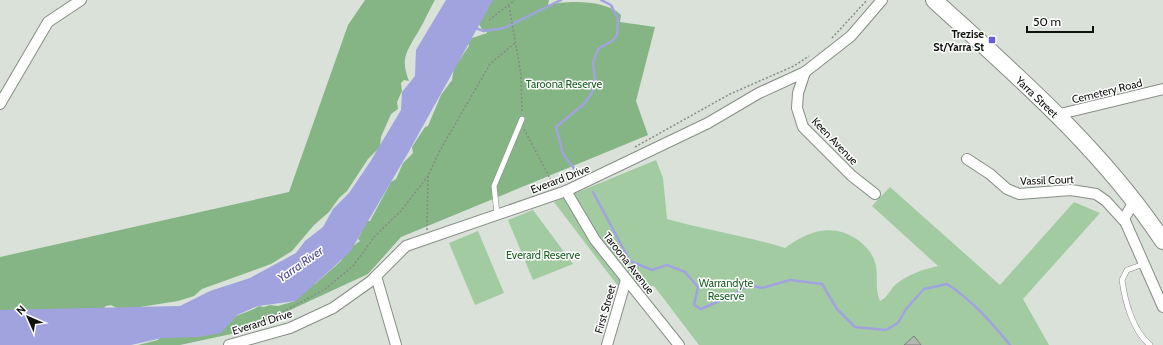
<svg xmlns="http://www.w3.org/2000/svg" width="1163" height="345" viewBox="0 0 1163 345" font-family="Cabin,sans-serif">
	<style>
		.green { fill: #a2cba2 }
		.forest { fill: #85b585 }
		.water { fill: #a1a3df }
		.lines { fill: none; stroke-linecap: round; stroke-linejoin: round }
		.stream { stroke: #a1a3df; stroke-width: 2.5 }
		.building { fill: #b1b9b1; stroke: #798079 }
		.service-casing { stroke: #878e86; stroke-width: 6 }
		.minor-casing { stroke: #878e86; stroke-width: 12 }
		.primary-casing { stroke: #878e86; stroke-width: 18 }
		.path { stroke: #868b86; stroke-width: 1.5; stroke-dasharray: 2 2; stroke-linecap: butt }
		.service { stroke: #fff; stroke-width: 5 }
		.minor { stroke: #fff; stroke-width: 10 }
		.primary { stroke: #fff; stroke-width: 16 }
		.poi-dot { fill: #675ed7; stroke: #fff; stroke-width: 1.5 }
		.labels { text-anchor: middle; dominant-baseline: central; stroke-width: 3; stroke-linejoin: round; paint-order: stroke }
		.poi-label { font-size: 11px; font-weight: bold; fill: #0f110e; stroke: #fff; text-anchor: end }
		.park-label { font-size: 11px; fill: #1c6124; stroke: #fff }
		.street-label { font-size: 11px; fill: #0f110e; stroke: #fff }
		.water-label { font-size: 12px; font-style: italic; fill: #4a4790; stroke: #fff }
	</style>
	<rect width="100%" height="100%" fill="#d9e1d9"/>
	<g class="green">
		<path d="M656,160L663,178L667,219C706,230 746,236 785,248C807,231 833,222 858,240C866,246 872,253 875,262C879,276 874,286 880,301C887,298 890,290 895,285C908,274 922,270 938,266L872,206L890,187L1000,285L1074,202L1100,213L1023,299L1049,345H699L654,286H618L554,202Z"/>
		<path d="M533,210L573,264L533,280L508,220Z"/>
		<path d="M478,231L504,293L475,305L449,243Z"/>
	</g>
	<g class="forest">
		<path d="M365,0H435C428,12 423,25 415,37C405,54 401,61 409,81L404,80L401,83L402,91L397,102L398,109L391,114L381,137L380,147L368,159L347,191L339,198L329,212L314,225L292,251L271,264L202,289L194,296L178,301L121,310L111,305L106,306L101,311L0,318V257L289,192L348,25Z"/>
		<path d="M489,0H549L548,5C568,0 607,0 621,15L620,22L655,27L636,101L648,135L401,237L368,274L245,331L180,345H138L158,340L162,335L224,329L236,316L254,309L259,306L264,307L270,305L278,306L295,301L305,287L315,284L341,261L350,248L360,241L358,239L367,221H370L391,182L396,179L403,163L413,153L412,147L425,127L428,126L441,95L452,80L454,68L469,46L468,42L472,38L487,33V31L482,29L479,24Z"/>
	</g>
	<path class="water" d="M446,0H493L408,153L350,252L296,301L258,306L237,315L221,333L198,337L162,338L131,345H0V310L180,306L210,291L250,278L296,253L305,241L323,227L333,209L349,193L370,162L401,110L402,92L415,76L416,50Z"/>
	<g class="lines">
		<g class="stream">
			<path d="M475,28L484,31L504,28L561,0"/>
			<path d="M579,175L563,154L556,127L585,103L592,93L595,79L593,63L598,49L612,41L617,35L618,19L611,5L601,0"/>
			<path d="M593,192L630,261L652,270L667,265L685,272L698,287L694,305L701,309L733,295L749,285L762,288L790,280L822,284L837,309L855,327L886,330L898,323L906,309L924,289L947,284C972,300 991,322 1010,345"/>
		</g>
	</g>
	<path class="building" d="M914,336L921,345H904Z"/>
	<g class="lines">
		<defs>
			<g id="service">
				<path d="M497,214L494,186L522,119"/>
				<path d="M1144,264L1127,270L1122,280C1125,302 1133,331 1150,345"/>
			</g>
			<g id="minor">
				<path d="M805,72L798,93L797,108L803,127L852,176L875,194"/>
				<path d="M0,104L48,22L81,0"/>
				<path d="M1056,115L1163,89"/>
				<path d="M967,159L990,174L1007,189L1019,194L1071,190L1096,194L1106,201L1126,223"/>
				<path d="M566,191L595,240L679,345"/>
				<path d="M1135,200L1125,217V221L1163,307"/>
				<path d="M376,276L396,345"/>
				<path d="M229,345L290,328L333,308L371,281L406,246L566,191L708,123L759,93L805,72L851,36L882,0"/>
				<path d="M607,345L626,280"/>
			</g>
			<path id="primary" d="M934,0C1015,74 1101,148 1163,241"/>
		</defs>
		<use href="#service" class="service-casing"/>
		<use href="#minor" class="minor-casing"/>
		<use href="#primary" class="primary-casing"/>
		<g class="path">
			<path d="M509,6L521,74L522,113"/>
			<path d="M489,20L515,0"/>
			<path d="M832,38L867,0"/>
			<path d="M524,129L554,186"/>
			<path d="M635,147L730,94L794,66L809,56"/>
			<path d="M427,230L428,176"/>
			<path d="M243,331L294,306L325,289L353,266L375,236L400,212L428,176L439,152L490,64L515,43"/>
		</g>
		<use href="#service" class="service"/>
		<use href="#minor" class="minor"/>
		<use href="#primary" class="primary"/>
	</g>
	<rect class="poi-dot" x="988" y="36" width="8" height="8" rx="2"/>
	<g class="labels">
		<g class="poi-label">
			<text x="984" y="34">Trezise<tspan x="984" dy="13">St/Yarra St</tspan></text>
		</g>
		<g class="park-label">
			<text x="564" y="84">Taroona Reserve</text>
			<text x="543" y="255">Everard Reserve</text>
			<text x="726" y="283">Warrandyte<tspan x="726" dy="13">Reserve</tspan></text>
		</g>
		<g class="street-label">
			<text transform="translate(1107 91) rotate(-14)">Cemetery Road</text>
			<text transform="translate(1037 97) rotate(44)">Yarra Street</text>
			<text transform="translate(835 141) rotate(46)">Keen Avenue</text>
			<text transform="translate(560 179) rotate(-21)">Everard Drive</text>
			<text transform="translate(1047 180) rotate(-2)">Vassil Court</text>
			<text transform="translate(629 263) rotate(52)">Taroona Avenue</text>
			<text transform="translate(605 309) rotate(-74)">First Street</text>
			<text transform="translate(262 322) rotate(-17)">Everard Drive</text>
		</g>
		<g class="water-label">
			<text transform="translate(300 264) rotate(-35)">Yarra River</text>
		</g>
	</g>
	<g transform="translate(28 317) rotate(315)" stroke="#ffffff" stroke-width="3" paint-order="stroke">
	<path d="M0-3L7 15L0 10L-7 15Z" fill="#0f110e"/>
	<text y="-6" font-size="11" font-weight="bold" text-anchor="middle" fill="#0f110e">N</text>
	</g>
	<path d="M1027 26v6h66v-6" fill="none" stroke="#0f110e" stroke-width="2"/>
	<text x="1033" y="26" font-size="12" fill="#0f110e" stroke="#ffffff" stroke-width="3" paint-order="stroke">50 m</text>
</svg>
